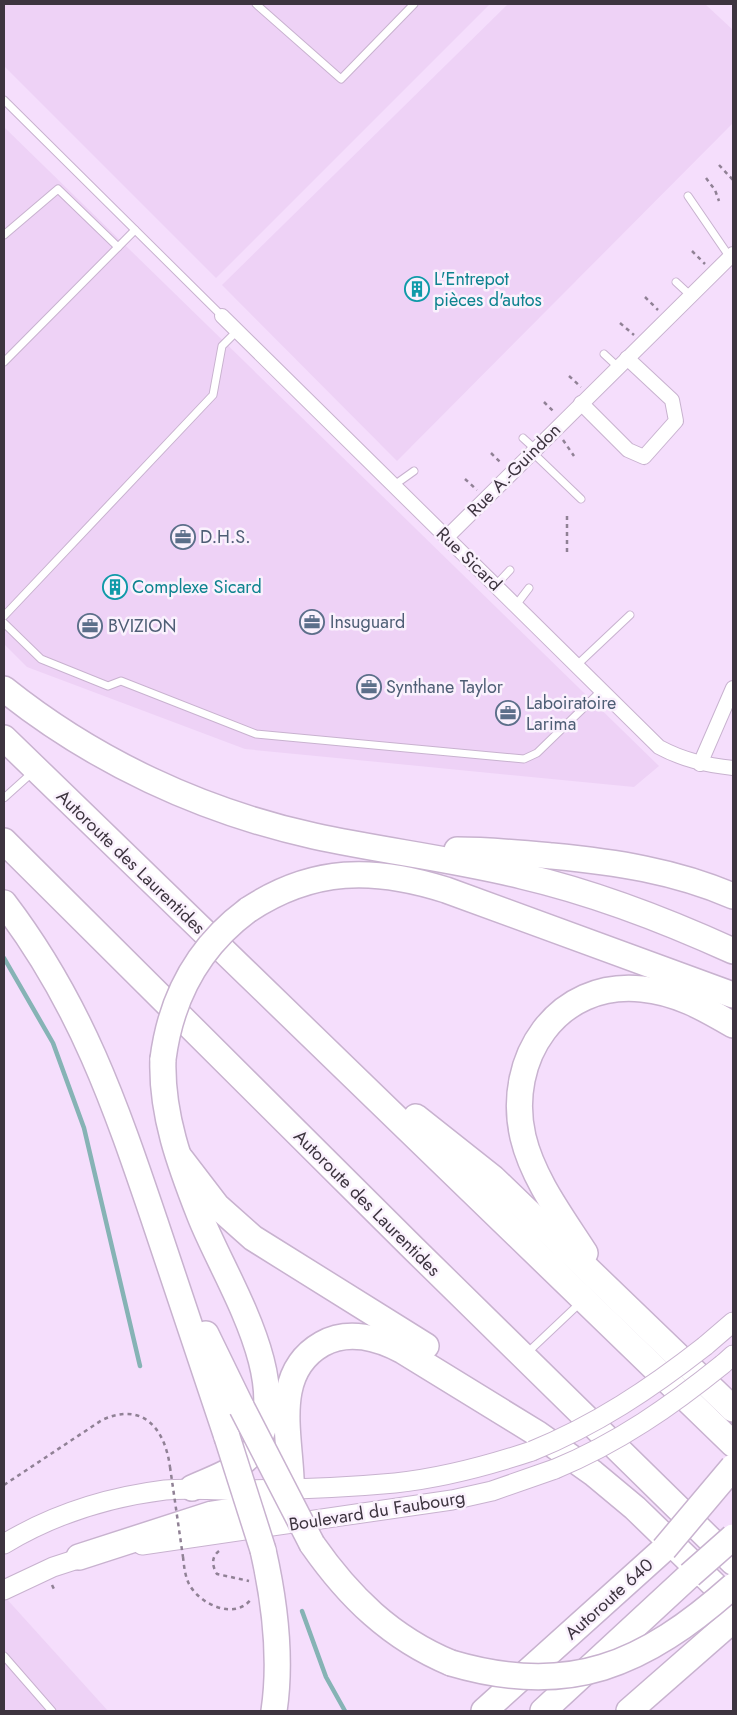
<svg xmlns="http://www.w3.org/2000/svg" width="737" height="1715" viewBox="0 0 737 1715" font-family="Jost,sans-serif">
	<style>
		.built { fill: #eed2f6 }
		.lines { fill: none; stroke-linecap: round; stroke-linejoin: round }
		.stream { stroke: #86b3b5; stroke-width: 4.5 }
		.lane-casing { stroke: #c8b2cf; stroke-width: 9 }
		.street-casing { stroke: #c8b2cf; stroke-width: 16 }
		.secondary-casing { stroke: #c8b2cf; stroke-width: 21 }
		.highway-casing { stroke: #c8b2cf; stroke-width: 28 }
		.path { stroke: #908195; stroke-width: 2.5; stroke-dasharray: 4 4; stroke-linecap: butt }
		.lane { stroke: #fff; stroke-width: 7 }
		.street { stroke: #fff; stroke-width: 14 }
		.secondary { stroke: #fff; stroke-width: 19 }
		.highway { stroke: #fff; stroke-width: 25 }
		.secondary-bridge-casing { stroke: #c8b2cf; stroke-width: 21; stroke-linecap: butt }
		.highway-bridge-casing { stroke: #c8b2cf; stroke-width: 28; stroke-linecap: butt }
		.path-bridge { stroke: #908195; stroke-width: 2.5; stroke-dasharray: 4 4; stroke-linecap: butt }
		.secondary-bridge { stroke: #fff; stroke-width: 19 }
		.highway-bridge { stroke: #fff; stroke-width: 25 }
		.labels { text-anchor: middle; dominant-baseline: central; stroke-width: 5; stroke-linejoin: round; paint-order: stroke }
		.culture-label { font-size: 18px; fill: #0d838f; stroke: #faf1fd; text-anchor: start }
		.street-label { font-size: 18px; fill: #3d343f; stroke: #faf1fd }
		.service-label { font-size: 18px; fill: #4e5e75; stroke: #faf1fd; text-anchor: start }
	</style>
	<rect width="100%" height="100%" fill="#f5defc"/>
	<g class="built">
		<path d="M4,4H490L216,278L4,66Z"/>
		<path d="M508,4H705L733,30V123L397,461L222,285Z"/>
		<path d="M4,127L659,766L634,787L245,749L27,667L4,644Z"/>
		<path d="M4,1596L108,1711H4Z"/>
	</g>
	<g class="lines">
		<g class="stream">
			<path d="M4,958L53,1043L84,1128L140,1366"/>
			<path d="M302,1611L326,1677L345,1711"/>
		</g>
		<defs>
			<g id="lane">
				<path d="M256,4L341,79L414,4"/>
				<path d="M4,100L222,316"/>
				<path d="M688,196L729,256"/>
				<path d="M4,235L58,189L118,247"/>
				<path d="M676,282L690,295"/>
				<path d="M604,354L618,367"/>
				<path d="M4,362L135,230"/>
				<path d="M523,438L535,449"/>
				<path d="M532,452L581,499"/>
				<path d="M393,486L414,471"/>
				<path d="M496,585L510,570"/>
				<path d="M516,605L529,588"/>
				<path d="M4,616L213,395L222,346L237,331"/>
				<path d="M4,623L41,659L108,686L121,681L256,734L524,759L537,753L602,690"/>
				<path d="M577,665L630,615"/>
				<path d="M4,798L34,771"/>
				<path d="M526,1354L580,1303"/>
				<path d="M4,1656L52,1711"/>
			</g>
			<g id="street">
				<path d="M222,316L659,747C683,760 706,765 733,768"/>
				<path d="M581,403L628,450L644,457L676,421L672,400L627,358"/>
				<path d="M447,537L733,254"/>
				<path d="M700,764L733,688"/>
			</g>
			<g id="secondary">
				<path d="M705,1346L733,1322"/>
				<path d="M723,1364L733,1355"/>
				<path d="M4,1544C52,1515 109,1497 165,1490C186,1488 207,1490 229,1490C284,1490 341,1488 395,1483C442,1478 487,1466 532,1451"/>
				<path d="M142,1545L452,1500L492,1491L555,1469"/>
				<path d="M4,1590L53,1567L90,1555"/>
			</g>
			<g id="highway">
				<path d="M4,689C94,761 201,811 314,836C383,851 454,859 522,876C595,893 665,920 733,951"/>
				<path d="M4,738L733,1444"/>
				<path d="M4,841L413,1248L733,1562"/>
				<path d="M457,850C489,850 520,853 552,856C615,862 675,871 733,896"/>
				<path d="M4,903C81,1004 115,1104 155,1222C179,1294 203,1366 227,1437"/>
				<path d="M248,910C313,867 374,867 446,890L733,995"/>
				<path d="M163,1059C161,1114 180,1165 200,1216C225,1280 297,1384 253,1451C239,1471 213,1478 192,1488"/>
				<path d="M416,1117L493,1178L733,1409"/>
				<path d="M181,1159L217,1206L253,1238L426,1346"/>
				<path d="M585,1253C562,1217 533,1179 523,1137C505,1059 557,980 642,989C676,992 704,1008 733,1025"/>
				<path d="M206,1334L242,1408"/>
				<path d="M312,1544C349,1597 391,1638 451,1663"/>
				<path d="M263,1550C275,1603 282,1657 274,1711"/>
				<path d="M79,1557L212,1514L286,1503C293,1496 292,1487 291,1478C289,1431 273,1372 322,1344C349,1329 378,1338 403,1351L538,1434L593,1473L635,1508L733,1603"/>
				<path d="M484,1711L664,1549"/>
				<path d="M543,1711L690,1575"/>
				<path d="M629,1711L733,1620"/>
			</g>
		</defs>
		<use href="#lane" class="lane-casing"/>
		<use href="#street" class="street-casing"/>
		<use href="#secondary" class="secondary-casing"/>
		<use href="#highway" class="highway-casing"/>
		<g class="path">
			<path d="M719,165L733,180"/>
			<path d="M706,178L715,190L719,201"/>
			<path d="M692,251L705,264"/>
			<path d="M645,297L658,310"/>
			<path d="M620,323L634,335"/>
			<path d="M569,376L581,387"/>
			<path d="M544,402L555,413"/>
			<path d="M563,440L574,456"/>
			<path d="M491,453L502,464"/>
			<path d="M465,479L477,490"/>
			<path d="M567,552V513"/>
			<path d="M4,1485L102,1420C143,1401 165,1429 170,1467"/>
			<path d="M219,1551C211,1557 212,1566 217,1574L249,1581"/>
			<path d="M183,1557C184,1566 185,1576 189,1584C200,1605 236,1621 252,1598"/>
			<path d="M52,1585L55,1591"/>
		</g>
		<use href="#lane" class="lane"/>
		<use href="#street" class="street"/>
		<use href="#secondary" class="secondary"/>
		<use href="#highway" class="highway"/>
		<defs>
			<g id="secondary-bridge">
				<path d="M532,1451C596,1425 650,1389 705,1346"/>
				<path d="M555,1469C618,1443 671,1406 723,1364"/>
			</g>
			<g id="highway-bridge">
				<path d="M163,1059C171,997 198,947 248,910"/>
				<path d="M242,1408L312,1544"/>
				<path d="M227,1437L263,1550"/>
				<path d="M664,1549L733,1467"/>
				<path d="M690,1575L733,1537"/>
				<path d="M451,1663C569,1698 644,1665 733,1586"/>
			</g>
		</defs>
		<use href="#secondary-bridge" class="secondary-bridge-casing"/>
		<use href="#highway-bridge" class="highway-bridge-casing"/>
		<path class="path-bridge" d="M170,1467L183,1557"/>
		<use href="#secondary-bridge" class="secondary-bridge"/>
		<use href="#highway-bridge" class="highway-bridge"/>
	</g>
	<defs>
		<symbol id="building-ring" viewBox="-11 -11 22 22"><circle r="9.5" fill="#faf1fd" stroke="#0f9aa8" stroke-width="1.5"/><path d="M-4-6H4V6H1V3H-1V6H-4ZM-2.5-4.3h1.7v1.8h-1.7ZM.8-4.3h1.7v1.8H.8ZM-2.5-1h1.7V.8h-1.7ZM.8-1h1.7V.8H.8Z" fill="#0f9aa8"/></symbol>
		<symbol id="office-ring" viewBox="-11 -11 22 22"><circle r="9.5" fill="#faf1fd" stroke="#5c6f8a" stroke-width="1.5"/><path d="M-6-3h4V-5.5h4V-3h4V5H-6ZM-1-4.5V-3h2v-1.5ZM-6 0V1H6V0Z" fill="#5c6f8a"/></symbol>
	</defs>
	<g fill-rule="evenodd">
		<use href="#building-ring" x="403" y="275" width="28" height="28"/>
		<use href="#office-ring" x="169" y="523" width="28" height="28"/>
		<use href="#building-ring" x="101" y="573" width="28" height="28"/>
		<use href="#office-ring" x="298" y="608" width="28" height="28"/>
		<use href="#office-ring" x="76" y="612" width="28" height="28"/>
		<use href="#office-ring" x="355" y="673" width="28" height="28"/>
		<use href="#office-ring" x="494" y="699" width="28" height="28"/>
	</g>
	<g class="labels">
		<g class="culture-label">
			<text x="434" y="279">L'Entrepot<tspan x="434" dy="21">pièces d'autos</tspan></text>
			<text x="132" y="587">Complexe Sicard</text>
		</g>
		<g class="street-label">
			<text transform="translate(514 470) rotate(-45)">Rue A.-Guindon</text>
			<text transform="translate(469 559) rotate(44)">Rue Sicard</text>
			<text transform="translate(131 862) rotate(44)">Autoroute des Laurentides</text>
			<text transform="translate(367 1203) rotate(45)">Autoroute des Laurentides</text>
			<text transform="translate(377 1511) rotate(-9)">Boulevard du Faubourg</text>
			<text transform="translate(609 1599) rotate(-42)">Autoroute 640</text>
		</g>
		<g class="service-label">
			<text x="200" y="537">D.H.S.</text>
			<text x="330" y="622">Insuguard</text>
			<text x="108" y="626">BVIZION</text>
			<text x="386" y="687">Synthane Taylor</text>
			<text x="526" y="703">Laboiratoire<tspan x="526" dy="21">Larima</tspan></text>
		</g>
	</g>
	<rect width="737" height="1715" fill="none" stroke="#3d343f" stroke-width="10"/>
</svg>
